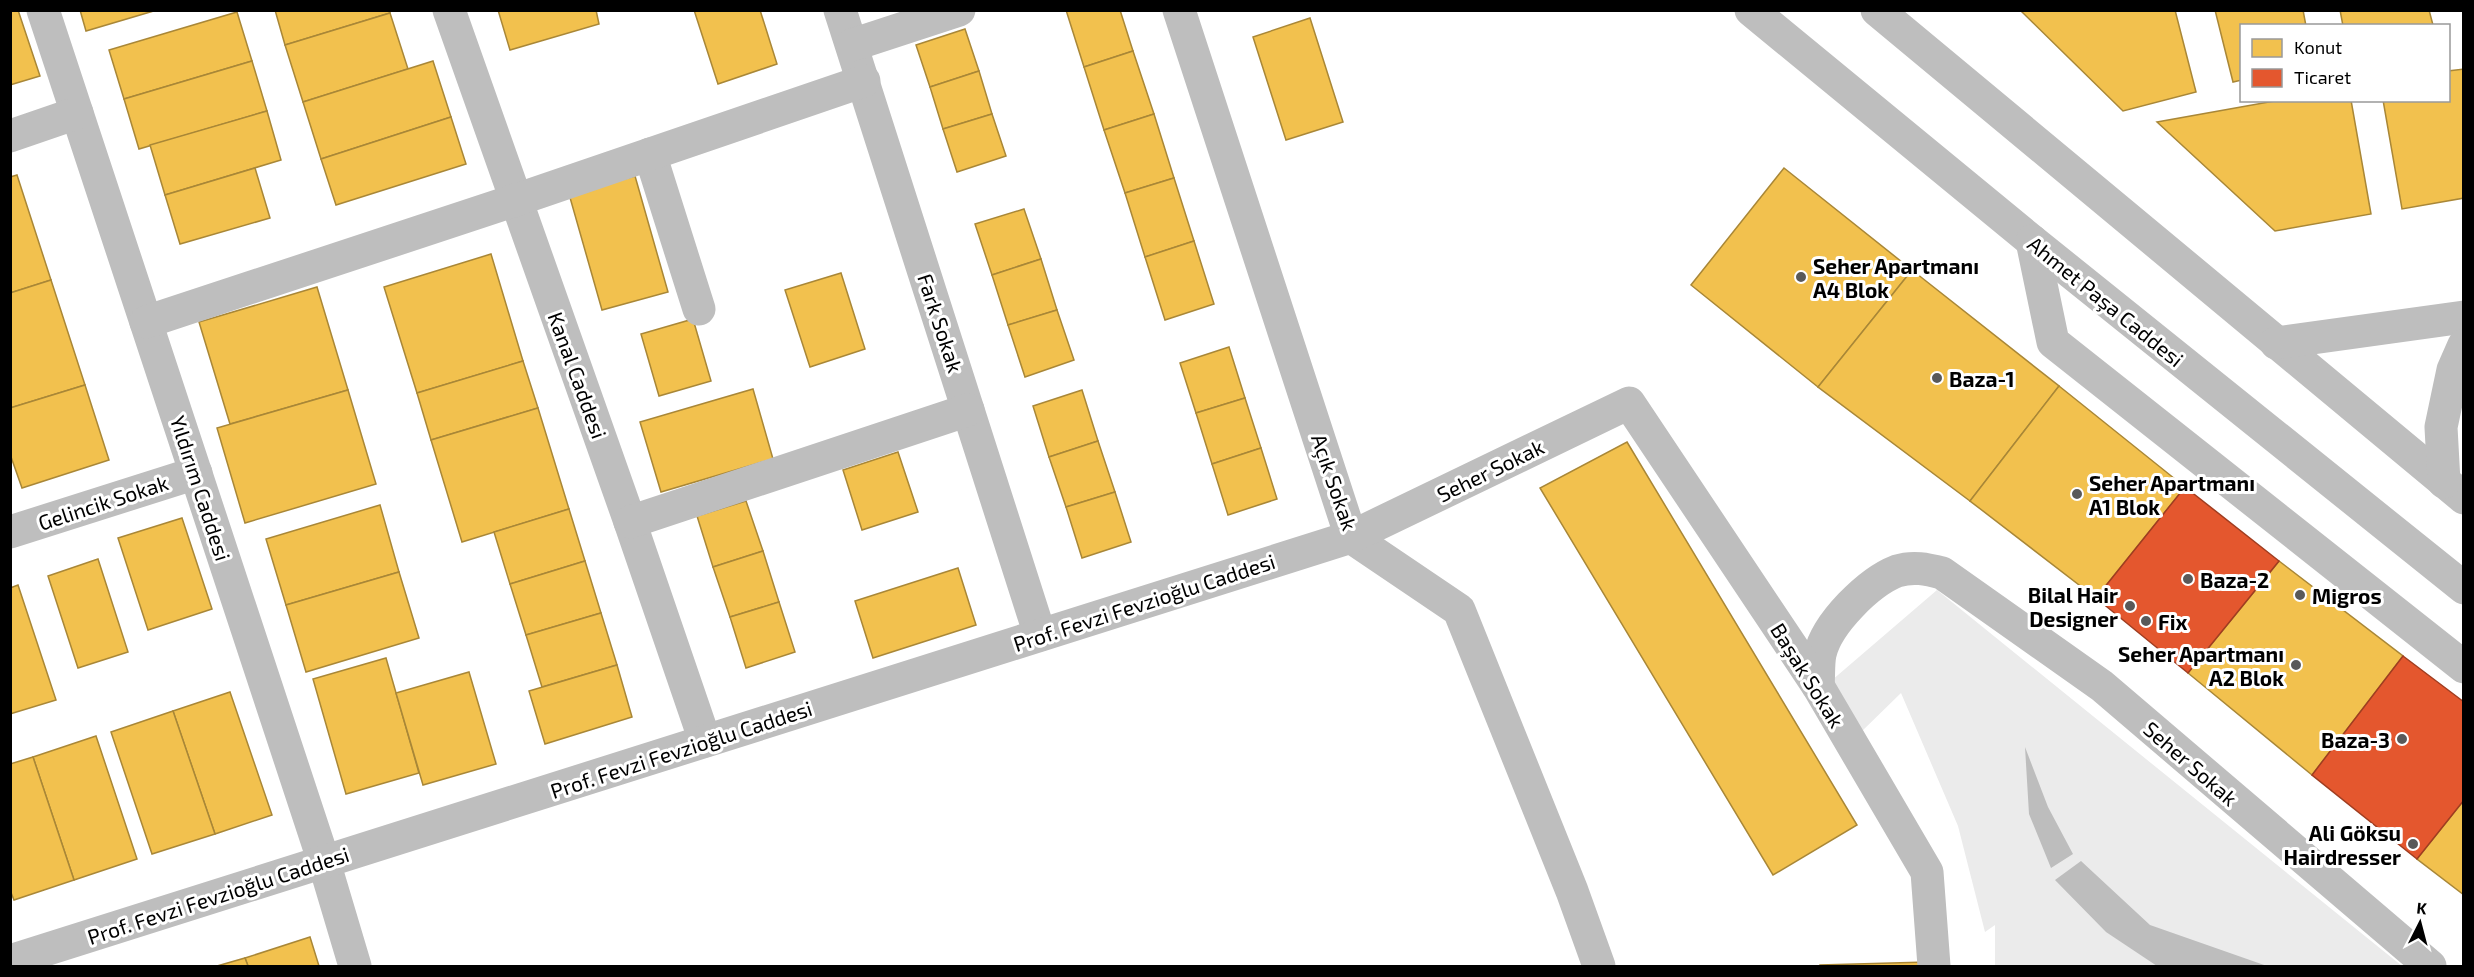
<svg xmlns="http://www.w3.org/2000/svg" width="2474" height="977" viewBox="0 0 2474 977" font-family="'Exo 2',sans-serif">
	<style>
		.green { fill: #ebebeb }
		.water { fill: #bdbdbd }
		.homes { fill: #f2c14e; stroke: #a98737; stroke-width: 1.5 }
		.shops { fill: #e4572e; stroke: #a03d20; stroke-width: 1.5 }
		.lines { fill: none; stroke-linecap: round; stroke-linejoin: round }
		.minor { stroke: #bebebe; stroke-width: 33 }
		.poi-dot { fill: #595959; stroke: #fff; stroke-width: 2 }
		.labels { text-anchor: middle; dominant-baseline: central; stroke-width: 6; stroke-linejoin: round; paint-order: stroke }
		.poi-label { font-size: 21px; font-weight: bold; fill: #000; stroke: #fff; text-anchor: start }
		.street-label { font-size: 21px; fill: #000; stroke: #fff }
	</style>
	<rect width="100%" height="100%" fill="#fff"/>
	<path class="green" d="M1937,590L2402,966H1995V925L1985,932L1958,826L1901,693L1858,735L1831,681Z"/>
	<g class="water">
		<path d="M2025,747L2048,807L2073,854L2051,868L2029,814Z"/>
		<path d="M2081,861L2150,925L2267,966H2157L2106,932L2055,880Z"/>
	</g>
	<g class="homes">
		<path d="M10,10H18L40,76L10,85Z"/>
		<path d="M80,10H157L86,31Z"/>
		<path d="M275,10H389L390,13L285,45Z"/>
		<path d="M498,10H596L599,24L510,50Z"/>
		<path d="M694,10H760L777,64L718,84Z"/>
		<path d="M1066,10H1120L1133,51L1084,67Z"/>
		<path d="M2020,10H2175L2196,92L2123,111Z"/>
		<path d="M2215,10H2303L2306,26H2242V80L2233,82Z"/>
		<path d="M2340,10H2429L2433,25L2343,26Z"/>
		<path d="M237,12L252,61L124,99L109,50Z"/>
		<path d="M390,13L408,69L303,102L285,45Z"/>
		<path d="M1310,18L1343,122L1286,140L1253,37Z"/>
		<path d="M965,29L979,71L930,87L916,45Z"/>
		<path d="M1133,51L1154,114L1104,130L1084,67Z"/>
		<path d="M252,61L267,111L139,149L124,99Z"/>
		<path d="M433,61L451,117L321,159L303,102Z"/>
		<path d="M2464,69V198L2402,209L2383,100H2448V71Z"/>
		<path d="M979,71L992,114L943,129L930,87Z"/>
		<path d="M2280,100H2351L2371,214L2275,231L2157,122Z"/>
		<path d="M267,111L281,160L165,195L150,145Z"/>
		<path d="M992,114L1006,156L957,172L943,129Z"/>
		<path d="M1154,114L1174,178L1125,193L1104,130Z"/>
		<path d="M451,117L466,164L336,205L321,159Z"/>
		<path d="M255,168L270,218L180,244L165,195Z"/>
		<path d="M1784,168L1912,270L1818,387L1691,285Z"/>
		<path d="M17,175L51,280L10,293V177Z"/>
		<path d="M635,176L668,292L602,310L569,194Z"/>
		<path d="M1174,178L1194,241L1145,257L1125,193Z"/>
		<path d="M1024,209L1041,259L992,275L975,224Z"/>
		<path d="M1194,241L1214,304L1165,320L1145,257Z"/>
		<path d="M491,254L523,361L417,393L384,287Z"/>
		<path d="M1041,259L1057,310L1008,325L992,275Z"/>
		<path d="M1912,270L2059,386L1970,501L1818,387Z"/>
		<path d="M841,273L865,349L810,367L785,290Z"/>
		<path d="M51,280L85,385L10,408V293Z"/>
		<path d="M317,287L348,390L230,424L199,322Z"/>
		<path d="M1057,310L1074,360L1025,377L1008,325Z"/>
		<path d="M693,319L711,381L659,396L641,334Z"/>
		<path d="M1229,347L1245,398L1196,413L1180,363Z"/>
		<path d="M523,361L538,408L431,440L417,393Z"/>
		<path d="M85,385L109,460L22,488L10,454V408Z"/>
		<path d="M2059,386L2185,487L2096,598L1970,501Z"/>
		<path d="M753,389L773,459L661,492L640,422Z"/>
		<path d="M348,390L376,484L245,523L217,428Z"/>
		<path d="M1082,390L1098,441L1049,457L1033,406Z"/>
		<path d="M1245,398L1261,448L1212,464L1196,413Z"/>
		<path d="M538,408L569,509L462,542L431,440Z"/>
		<path d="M1098,441L1115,492L1066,507L1049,457Z"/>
		<path d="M1627,442L1857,825L1773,875L1540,488Z"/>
		<path d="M1261,448L1277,499L1228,515L1212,464Z"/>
		<path d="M898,452L918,512L862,530L843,470Z"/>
		<path d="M1115,492L1131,542L1082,558L1066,507Z"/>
		<path d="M746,501L763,551L713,567L697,516Z"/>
		<path d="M380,505L399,572L286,605L266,539Z"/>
		<path d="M569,509L585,561L510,584L494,532Z"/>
		<path d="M182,518L212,609L148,630L118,538Z"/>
		<path d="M763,551L779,602L730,617L713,567Z"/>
		<path d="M98,559L128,652L78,668L48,576Z"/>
		<path d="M585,561L601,613L526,635L510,584Z"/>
		<path d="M2279,561L2403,656L2312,775L2188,673Z"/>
		<path d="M958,568L976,625L873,658L855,601Z"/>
		<path d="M399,572L419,638L306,672L286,605Z"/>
		<path d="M18,585L56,700L10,714V588Z"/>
		<path d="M779,602L795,652L746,668L730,617Z"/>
		<path d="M601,613L617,665L542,687L526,635Z"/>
		<path d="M386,658L419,773L346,794L313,679Z"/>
		<path d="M617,665L632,717L545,744L529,691Z"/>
		<path d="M469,672L496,764L423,785L396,693Z"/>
		<path d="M230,692L272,815L215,834L173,711Z"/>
		<path d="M173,711L215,834L152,854L111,732Z"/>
		<path d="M96,736L137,859L74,880L33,757Z"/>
		<path d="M33,757L74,880L14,900L10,890V764Z"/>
		<path d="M2464,800V895L2417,859Z"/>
		<path d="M310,937L319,966H248L245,958Z"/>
		<path d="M245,958L248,966H217Z"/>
		<path d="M1927,962L1928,966H1820V965Z"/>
	</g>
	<g class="shops">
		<path d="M2185,487L2279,561L2188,673L2096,598Z"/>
		<path d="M2403,656L2464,702V800L2417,859L2312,775Z"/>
	</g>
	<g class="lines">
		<g class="minor">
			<path d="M43,10L324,862L355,966"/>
			<path d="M449,10L630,522L705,741"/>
			<path d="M840,10L1040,635"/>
			<path d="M1179,10L1351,537L1459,610L1572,891L1599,966"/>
			<path d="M1751,10L2032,241L2464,588"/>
			<path d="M1877,10L2464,498"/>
			<path d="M852,45L959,10"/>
			<path d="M10,136L77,113"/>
			<path d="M650,154L699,309"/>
			<path d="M2032,241L2053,342L2464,667"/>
			<path d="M146,322L516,200L864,81"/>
			<path d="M2276,343L2464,317"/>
			<path d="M2444,482L2441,427L2453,370L2464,345"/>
			<path d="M630,522L968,410"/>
			<path d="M10,532L196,473"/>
			<path d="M1818,686C1819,675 1818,664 1820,654C1827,623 1869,582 1897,571C1913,566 1927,569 1942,573L2102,686L2430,966"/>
			<path d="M10,961L1351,537L1629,403L1818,686L1927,872L1934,966"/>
		</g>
	</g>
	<g class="poi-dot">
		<circle cx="1801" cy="277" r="6"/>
		<circle cx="1937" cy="378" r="6"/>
		<circle cx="2077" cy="494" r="6"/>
		<circle cx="2188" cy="579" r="6"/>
		<circle cx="2300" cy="595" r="6"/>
		<circle cx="2130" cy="606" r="6"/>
		<circle cx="2146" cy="621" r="6"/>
		<circle cx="2296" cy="665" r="6"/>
		<circle cx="2402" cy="739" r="6"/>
		<circle cx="2413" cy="844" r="6"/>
	</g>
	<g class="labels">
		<g class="poi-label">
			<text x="1813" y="265">Seher Apartmanı<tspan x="1813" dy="24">A4 Blok</tspan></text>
			<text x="1949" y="378">Baza-1</text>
			<text x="2089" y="482">Seher Apartmanı<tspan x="2089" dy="24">A1 Blok</tspan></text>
			<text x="2200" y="579">Baza-2</text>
			<text x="2118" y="594" text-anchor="end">Bilal Hair<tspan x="2118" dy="24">Designer</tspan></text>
			<text x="2312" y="595">Migros</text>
			<text x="2158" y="621">Fix</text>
			<text x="2284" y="653" text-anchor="end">Seher Apartmanı<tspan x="2284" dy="24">A2 Blok</tspan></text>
			<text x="2390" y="739" text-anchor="end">Baza-3</text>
			<text x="2401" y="832" text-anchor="end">Ali Göksu<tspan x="2401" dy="24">Hairdresser</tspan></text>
		</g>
		<g class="street-label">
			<text transform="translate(2106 301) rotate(39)">Ahmet Paşa Caddesi</text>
			<text transform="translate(941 323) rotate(72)">Fark Sokak</text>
			<text transform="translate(578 375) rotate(70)">Kanal Caddesi</text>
			<text transform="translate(1490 470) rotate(-26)">Seher Sokak</text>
			<text transform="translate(1335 482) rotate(71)">Açık Sokak</text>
			<text transform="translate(201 488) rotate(72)">Yıldırım Caddesi</text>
			<text transform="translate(103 502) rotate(-18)">Gelincik Sokak</text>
			<text transform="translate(1144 602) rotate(-18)">Prof. Fevzi Fevzioğlu Caddesi</text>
			<text transform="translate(1808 675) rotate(58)">Başak Sokak</text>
			<text transform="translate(681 749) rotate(-18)">Prof. Fevzi Fevzioğlu Caddesi</text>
			<text transform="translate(2191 763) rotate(41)">Seher Sokak</text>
			<text transform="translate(218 895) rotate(-18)">Prof. Fevzi Fevzioğlu Caddesi</text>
		</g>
	</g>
	<rect width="2474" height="977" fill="none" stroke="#000000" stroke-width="24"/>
	<rect x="2240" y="24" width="210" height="78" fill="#ffffff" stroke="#999999" stroke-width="1.5"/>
	<rect x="2252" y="39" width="30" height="18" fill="#f2c14e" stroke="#999999" stroke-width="1.5"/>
	<text x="2294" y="54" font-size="18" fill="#000000">Konut</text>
	<rect x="2252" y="69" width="30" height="18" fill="#e4572e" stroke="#999999" stroke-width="1.5"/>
	<text x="2294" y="84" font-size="18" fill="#000000">Ticaret</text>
	<g transform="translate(2420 923) rotate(6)" stroke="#ffffff" stroke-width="4.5" paint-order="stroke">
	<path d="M0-4.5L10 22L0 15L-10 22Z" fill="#000000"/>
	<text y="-9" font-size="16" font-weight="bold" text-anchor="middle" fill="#000000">K</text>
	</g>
</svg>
